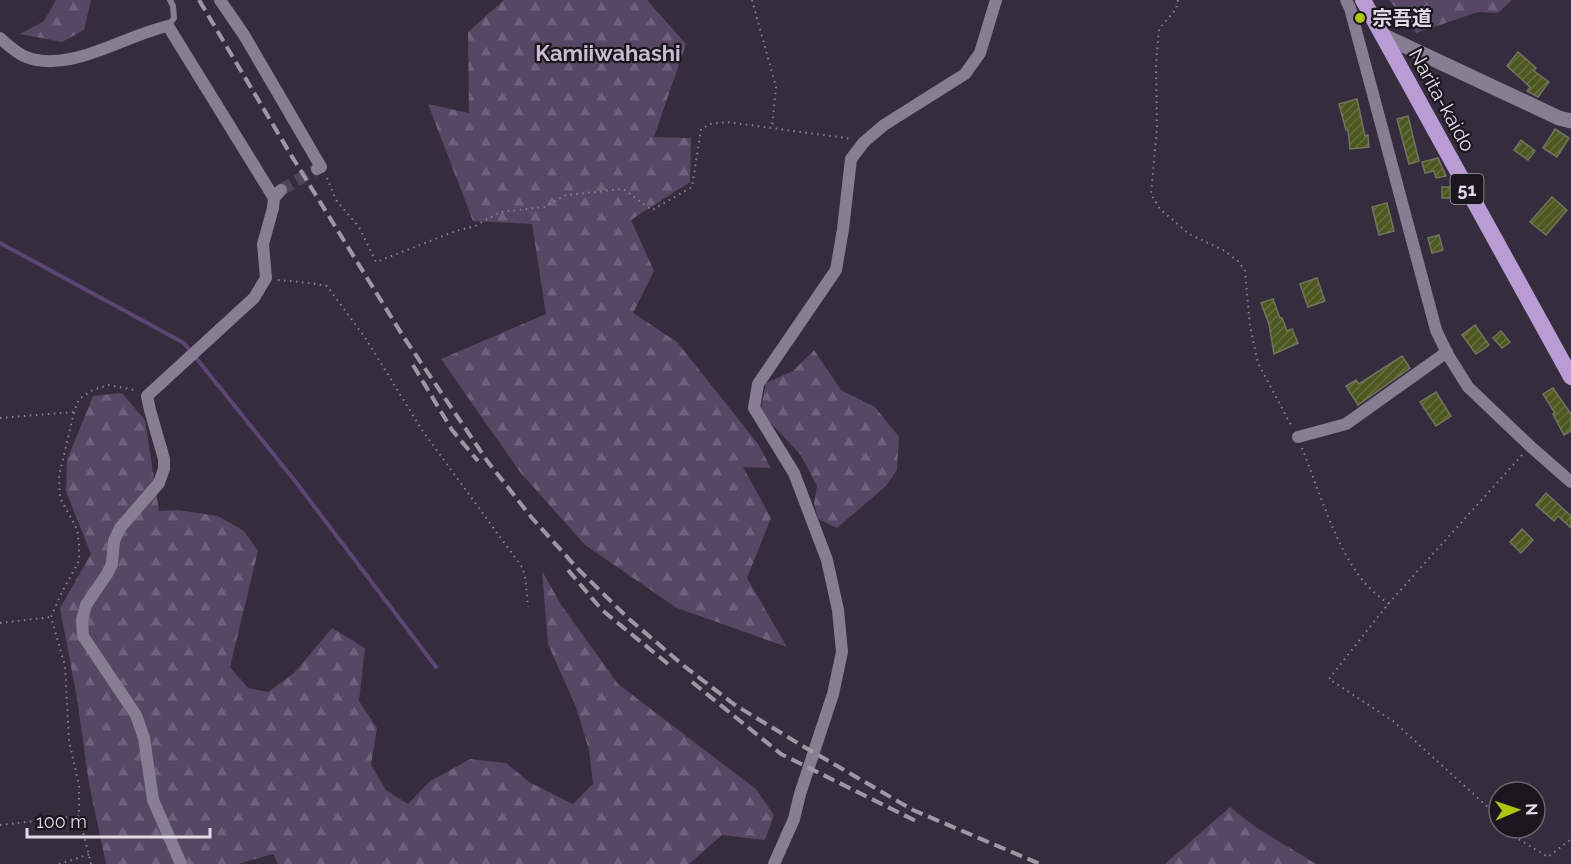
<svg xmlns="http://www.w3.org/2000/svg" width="1571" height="864" viewBox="0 0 1571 864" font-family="Raleway,'Noto Sans JP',sans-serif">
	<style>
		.forest { fill: url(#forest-firs) }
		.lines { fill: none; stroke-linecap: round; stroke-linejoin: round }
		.stream { stroke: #5e4574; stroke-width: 4 }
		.building { fill: url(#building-hatch); stroke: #707560; stroke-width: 1.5 }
		.minor-tunnel { stroke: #4f4656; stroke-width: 12; stroke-dasharray: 12 6; stroke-linecap: butt }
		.path { stroke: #8b8392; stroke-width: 2; stroke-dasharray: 1.5 4.5; stroke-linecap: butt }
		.service { stroke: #887e93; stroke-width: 6 }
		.minor { stroke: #887e93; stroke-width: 12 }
		.tertiary { stroke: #887e93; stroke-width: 15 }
		.trunk { stroke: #b89cd3; stroke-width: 16 }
		.rail { stroke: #9e97a5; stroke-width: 4; stroke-dasharray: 12 6; stroke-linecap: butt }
		.poi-dot { fill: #acc612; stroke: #1a161e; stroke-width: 2 }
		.labels { text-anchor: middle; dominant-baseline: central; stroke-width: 4.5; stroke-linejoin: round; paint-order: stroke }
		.shield { fill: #1a161e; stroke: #a5a0ab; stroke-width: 1.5 }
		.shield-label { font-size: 18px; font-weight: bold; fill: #e1dbe7 }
		.poi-label { font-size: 20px; font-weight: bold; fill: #e1dbe7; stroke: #1a161e; text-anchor: start }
		.street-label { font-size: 20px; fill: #e1dbe7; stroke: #1a161e }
		.quarter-label { font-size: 22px; font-weight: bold; fill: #c8bdd3; stroke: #1a161e }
	</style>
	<defs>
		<pattern id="forest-firs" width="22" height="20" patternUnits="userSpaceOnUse" patternTransform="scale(1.5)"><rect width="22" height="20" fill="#564765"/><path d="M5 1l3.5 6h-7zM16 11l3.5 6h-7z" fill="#6e617b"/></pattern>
		<pattern id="building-hatch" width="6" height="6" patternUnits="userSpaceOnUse" patternTransform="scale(1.5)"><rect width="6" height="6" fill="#4d5720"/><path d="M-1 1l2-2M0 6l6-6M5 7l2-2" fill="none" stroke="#666f40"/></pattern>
	</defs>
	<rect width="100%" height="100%" fill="#352c3d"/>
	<g class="forest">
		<path d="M56,0H91L84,30L62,42L20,34L44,21Z"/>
		<path d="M504,0H647L686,44L654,137L691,138L690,182L631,220L654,271L633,313L677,342L758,444L771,468L743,467L771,518L747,578L787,647L677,608L585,545L520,472L441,359L546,314L532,224L473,221L428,104L469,113L468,32Z"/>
		<path d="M1389,0H1512L1498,13L1478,12L1416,33Z"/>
		<path d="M814,350L841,390L875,407L899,437L897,470L886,486L837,528L818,519L814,503L817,486L801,455L760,412L766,383L793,371Z"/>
		<path d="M122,393L145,420L159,511L178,510L218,516L244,531L258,551L230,667L248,688L268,692L294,673L332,628L365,648L359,701L377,728L371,765L386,790L408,804L429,782L470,759L506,763L529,782L573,804L593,784L589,750L576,707L548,644L542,571L562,606L618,684L756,789L774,815L765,840L722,835L689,864H278L273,854L238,864H106L89,784L77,698L60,608L91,554L66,491L67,460L93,396Z"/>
		<path d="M1230,807L1254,826L1316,864H1165Z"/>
	</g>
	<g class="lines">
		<path class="stream" d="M0,243L184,343L295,481L436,667"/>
	</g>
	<g class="building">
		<path d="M1518,52L1536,68L1534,71L1549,82L1538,97L1527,91L1530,87L1507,66Z"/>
		<path d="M1357,99L1365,136L1368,135L1369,147L1350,149L1348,130H1346L1339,104Z"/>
		<path d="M1408,116L1419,161L1409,164L1397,119Z"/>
		<path d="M1555,129L1569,138L1557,157L1543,148Z"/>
		<path d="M1521,140L1535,151L1528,160L1514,150Z"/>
		<path d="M1438,158L1446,176L1436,178L1434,171L1425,173L1422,162Z"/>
		<path d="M1442,187H1453L1454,198H1442Z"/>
		<path d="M1552,197L1567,210L1546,235L1530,222Z"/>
		<path d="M1387,203L1394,231L1379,235L1372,207Z"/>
		<path d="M1439,235L1443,250L1432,253L1428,238Z"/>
		<path d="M1317,278L1325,301L1308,307L1300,284Z"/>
		<path d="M1273,299L1280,318H1282L1287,331L1292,329L1298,343L1274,354L1269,324L1261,303Z"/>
		<path d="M1475,325L1489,345L1476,354L1462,335Z"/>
		<path d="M1501,331L1510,342L1502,348L1493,338Z"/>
		<path d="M1402,356L1410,368L1358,405L1346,386L1356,380L1359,384Z"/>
		<path d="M1553,388L1571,414V431L1564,435L1553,414L1555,413L1543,394Z"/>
		<path d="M1436,392L1451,416L1436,426L1420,402Z"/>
		<path d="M1546,493L1571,516V528L1558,516L1554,521L1536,505Z"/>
		<path d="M1522,529L1533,540L1521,553L1510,542Z"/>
	</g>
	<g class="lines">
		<path class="minor-tunnel" d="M281,190L317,169"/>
		<g class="path">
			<path d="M752,0L776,87L772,128"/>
			<path d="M1178,0L1176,9L1159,29L1156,65L1157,128L1151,194L1160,209L1189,234L1223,250L1238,261L1245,271L1250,326L1258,363L1292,427"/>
			<path d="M327,178L336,200L359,227L376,262L456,231L475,226L500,212L544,207L566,195L623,189L652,210L692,187L701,129L710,124L727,122L853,139"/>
			<path d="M278,280L310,283L327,286L366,339L422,430L522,567L525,576L528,607"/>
			<path d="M0,418L74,412"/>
			<path d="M1302,448C1319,490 1335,547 1364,582C1371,590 1380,597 1388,604"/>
			<path d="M0,623L51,617"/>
			<path d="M1499,820L1490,809L1393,721L1329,679L1388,604L1522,455"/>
			<path d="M0,825L79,816"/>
			<path d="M1505,828L1510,834L1548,857L1571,839"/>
			<path d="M59,864L90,854"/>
			<path d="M91,864L79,816V785L69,741L65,666L51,617L62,592L79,561V543L77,529L60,498L59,476L74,412L79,399L93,390L108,385L130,389L136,391"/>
		</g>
		<path class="service" d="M168,26L174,18L173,6L170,0"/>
		<g class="minor">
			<path d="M220,0L244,35L321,167L317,169"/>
			<path d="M1346,0L1350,8L1436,330L1448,355L1468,387L1530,446L1571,482"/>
			<path d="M0,38C8,45 16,53 26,57C70,74 125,35 168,26L274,198L281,190"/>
			<path d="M1298,437L1346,424L1447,352"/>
			<path d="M181,864L153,800L144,738L136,715L83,636L82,620L86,605L107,574L112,564L114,541L120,528L159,483L164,469V459L150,410L147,396L254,298L266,278L263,244L273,208L274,198"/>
			<path d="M774,864L794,819L800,794L833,694L842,652L838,610L827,560L794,473L754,408L758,384L836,270L843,229L851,159L864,142L884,125L965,74L980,53L996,0"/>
		</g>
		<path class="tertiary" d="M1382,35L1559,118L1571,121"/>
		<path class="trunk" d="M1363,0L1571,377"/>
		<g class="rail">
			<path d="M199,0L291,155L403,336L488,462L532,518L578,569L628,618L684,666L735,705L801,745L913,810L1040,864"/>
			<path d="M413,365L452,430L478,461"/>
			<path d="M568,570L602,610L668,664"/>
			<path d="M692,682L781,754L918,822"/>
		</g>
	</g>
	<circle class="poi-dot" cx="1360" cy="18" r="6"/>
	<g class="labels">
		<rect class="shield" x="1450.5" y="174" width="33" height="30" rx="4.5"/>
		<g class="shield-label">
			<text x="1467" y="189">51</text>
		</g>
		<g class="poi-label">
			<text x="1372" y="18">宗吾道</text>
		</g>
		<g class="street-label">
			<text transform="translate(1442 100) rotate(61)">Narita-kaido</text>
		</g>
		<g class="quarter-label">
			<text x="608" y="53">Kamiiwahashi</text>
		</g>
	</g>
	<g transform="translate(1517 810) rotate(88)"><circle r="28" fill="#1a161e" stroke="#6a656e" stroke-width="1.5"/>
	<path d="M0-4.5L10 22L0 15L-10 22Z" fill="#acc612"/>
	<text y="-9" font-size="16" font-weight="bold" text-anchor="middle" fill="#e1dbe7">N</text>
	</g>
	<path d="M27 828v9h183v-9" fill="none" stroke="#e1dbe7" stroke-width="3"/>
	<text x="36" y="828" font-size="18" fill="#e1dbe7" stroke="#1a161e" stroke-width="4.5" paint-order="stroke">100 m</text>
</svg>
